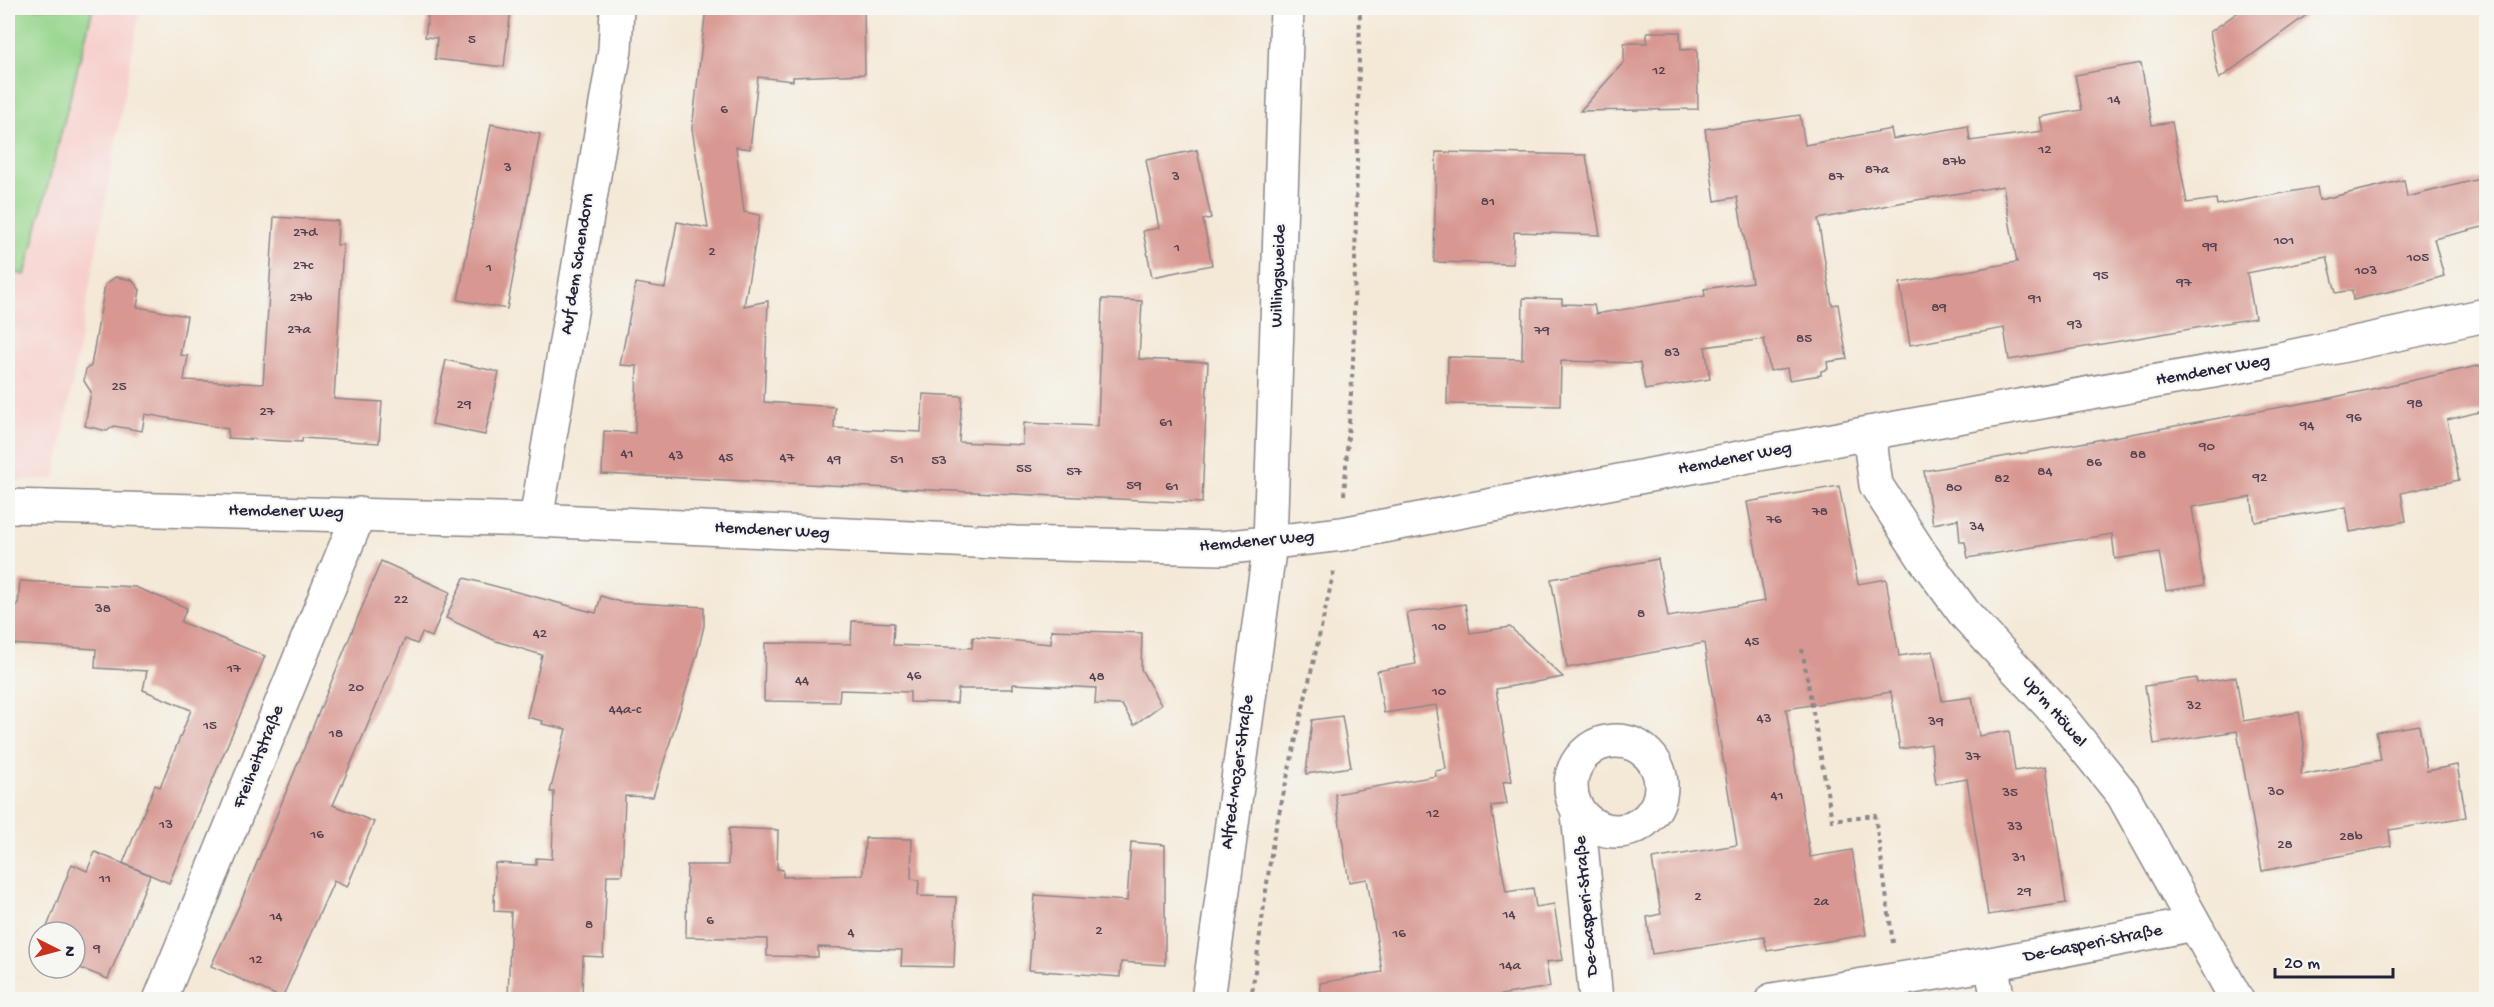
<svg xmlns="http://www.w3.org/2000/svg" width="2494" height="1007" viewBox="0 0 2494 1007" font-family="'Gochi Hand',sans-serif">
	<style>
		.built { fill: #f7d0cd }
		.green { fill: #95d58b; stroke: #5c7c63; stroke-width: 1.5 }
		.building { fill: #d89891 }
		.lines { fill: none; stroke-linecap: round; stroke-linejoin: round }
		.street-casing { stroke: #8b8689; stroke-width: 36 }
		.secondary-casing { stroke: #8b8689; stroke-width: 36 }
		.path { stroke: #8b8689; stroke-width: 4; stroke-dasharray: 4.5 4.5; stroke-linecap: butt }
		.street { stroke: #fff; stroke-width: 33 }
		.secondary { stroke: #fff; stroke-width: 33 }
		.labels { text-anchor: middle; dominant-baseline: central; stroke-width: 4.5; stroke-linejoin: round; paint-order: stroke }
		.number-label { font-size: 15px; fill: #504050 }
		.street-label { font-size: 18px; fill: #22223b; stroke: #f6f6f2 }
	</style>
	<rect width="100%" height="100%" fill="#f6f6f2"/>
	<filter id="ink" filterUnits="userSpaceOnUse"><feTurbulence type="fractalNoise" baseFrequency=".0167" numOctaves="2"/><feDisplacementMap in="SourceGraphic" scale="12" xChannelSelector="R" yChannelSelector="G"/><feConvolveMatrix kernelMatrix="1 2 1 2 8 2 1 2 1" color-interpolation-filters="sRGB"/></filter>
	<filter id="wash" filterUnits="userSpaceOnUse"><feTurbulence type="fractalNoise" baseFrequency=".008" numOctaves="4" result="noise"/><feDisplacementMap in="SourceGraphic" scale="24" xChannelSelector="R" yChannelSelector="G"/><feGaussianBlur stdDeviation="1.35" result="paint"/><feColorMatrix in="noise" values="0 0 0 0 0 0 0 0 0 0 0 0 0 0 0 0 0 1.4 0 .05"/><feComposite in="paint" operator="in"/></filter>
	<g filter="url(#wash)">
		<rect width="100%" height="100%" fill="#f4e9d7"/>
		<path class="built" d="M8,8H140L55,479L8,480Z"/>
		<path class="green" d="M8,8H93L25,275L8,271Z"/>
		<g id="blocks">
			<g class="building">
				<path d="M429,8H511L504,67L435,59L437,38L425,37Z"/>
				<path d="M706,8H864L865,74L793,77V81L758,77L750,149L736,147L744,212L760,215L744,306L768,301L764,402L835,407L834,428L921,432L923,394L962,396L959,442L1023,445L1024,423L1098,426L1102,299L1142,301L1139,359L1208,362L1202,503L602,474L604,431L635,433L637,366L620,365L636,283L665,288L677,222L708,228L692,129Z"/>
				<path d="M2244,8H2316L2219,79L2210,32Z"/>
				<path d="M1647,32H1680L1681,50L1697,49L1698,109L1580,111L1624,62V43H1647Z"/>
				<path d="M2141,63L2152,125L2172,122L2187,203L2216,199L2217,205L2317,187L2319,200L2404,180L2407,197L2487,177V226L2434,239L2444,276L2404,288L2353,300L2352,290L2336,293L2327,257L2247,273L2255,318L2009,360L2004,328L1910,345L1900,283L2017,262L2003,186L1904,202L1818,219L1832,305L1838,304L1847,359L1827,362L1828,369L1821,371V375L1789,380L1787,368L1770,371L1764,339L1705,347L1710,379L1645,390L1640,363L1561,361L1560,406L1447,404L1448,357L1522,359L1523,298L1562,299V304L1594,305L1596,314L1705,296L1704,289L1752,282L1737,197L1715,201L1705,129L1800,115L1805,145L1891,129L1893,139L1968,126L1970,141L2043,131L2040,117L2082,110L2075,75Z"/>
				<path d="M491,124L540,134L507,309L458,300Z"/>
				<path d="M1197,150L1211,218L1203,220L1212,265L1152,277L1143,231L1159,228L1146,160Z"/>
				<path d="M1436,152L1586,155L1600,235L1514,232L1513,264L1434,262Z"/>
				<path d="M274,217L338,221L337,245H343L334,399L382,402L379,443L302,438V442L228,438V429L145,414L142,431L114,426L107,431L85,426L91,392L84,381L86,369L91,366L105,285L115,277L132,280L140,290L137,307L187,316L180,355L188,356L184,380L263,384Z"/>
				<path d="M446,360L499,372L485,435L432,424Z"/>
				<path d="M2487,364V410L2447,420L2459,480L2401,493L2406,521L2350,532L2346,507L2255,522L2251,497L2192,507L2204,585L2166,591L2159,552L2115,559L2112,534L1968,558L1965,542H1960L1958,519L1933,524L1924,471L2326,399Z"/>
				<path d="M1839,486L1858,584L1886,579L1899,656L1933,651L1942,701L1972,697L1979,736L2009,731L2015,771L2046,766L2066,903L1988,915L1967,779L1936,784L1931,744L1900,749L1891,692L1786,709L1810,857L1852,850L1866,935L1767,951L1764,937L1652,954L1647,917L1661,914L1652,859L1737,845L1704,643L1567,668L1551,579L1658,559L1668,617L1765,601L1747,502Z"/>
				<path d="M381,561L450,592L432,637L422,633L417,644L405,639L333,805L374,822L347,887L334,881L282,998L211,966L240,904Z"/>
				<path d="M464,578L596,613L601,596L620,602L704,607V626L697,655L653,797L625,796L622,875H607L603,957L583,956L582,999H508L511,912L494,911L495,863L536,865V858L552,859L554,792H550L566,729L542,724L543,721L527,717L542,655L496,641L446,618Z"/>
				<path d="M20,581L135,587L187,608L181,622L265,656L169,883L123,863L155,785L160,787L191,710L143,690L147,671L95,668L96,649L8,644V604L18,605Z"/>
				<path d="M1465,604L1470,633L1510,627L1563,677L1496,689L1512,781L1503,782L1507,804L1491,806L1506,892L1533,888L1536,907L1554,904L1563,960L1546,962L1550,987L1493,996L1494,999H1322L1320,983L1382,972L1367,879L1349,882L1335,794L1436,776L1435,771L1446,769L1436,705L1384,713L1377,671L1416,664L1407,613Z"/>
				<path d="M852,621L894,623L893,645L972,648L973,637L1051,644V630L1142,633L1141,669L1161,705L1134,725L1122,705L1095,704L1096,688L1013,684V689H958L957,703L910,702V692L840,690L839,702L764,701L765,643L851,644Z"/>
				<path d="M2236,677L2243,721L2299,712L2304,744L2301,775L2381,760L2376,732L2419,725L2427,771L2457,765L2466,817L2389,830L2391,846L2262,871L2237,731L2154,744L2145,686L2196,678L2197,683Z"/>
				<path d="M1342,716L1351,767L1306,774L1312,720Z"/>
				<path d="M729,828L778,830L777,869L783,870V877L863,875L865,838L912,839L911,879L919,880L918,896L956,897L954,967L901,966L902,950L818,947V957L767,956V939L686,937L687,865H728Z"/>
				<path d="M1131,842L1165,845V965L1121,962L1120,977L1029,970L1035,895L1127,901Z"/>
				<path d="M95,852L150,875L108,979L75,966V932H45L72,864L87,871Z"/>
			</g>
		</g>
	</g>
	<g filter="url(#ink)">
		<use href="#blocks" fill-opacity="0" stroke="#8b8689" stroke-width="1.5"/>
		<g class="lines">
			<defs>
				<g id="street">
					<path d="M1869,433L1876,485L1923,557L1965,614L2056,712L2123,795L2237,1000"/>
					<path d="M536,520L615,50L617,8"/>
					<circle cx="1616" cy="786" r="45"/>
					<path d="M1578,813L1596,1000"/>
					<path d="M1991,964L1998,1000"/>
					<path d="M160,1000L359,514"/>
					<path d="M1208,1000L1270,544L1287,8"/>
					<path d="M1772,1000L1991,964L2194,924"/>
				</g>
				<path id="secondary" d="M8,506L536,520L1016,543L1222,548L1342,534L1869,433L2280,359L2486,315"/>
			</defs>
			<use href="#street" class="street-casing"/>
			<use href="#secondary" class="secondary-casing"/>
			<g class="path">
				<path d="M1344,495L1353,364L1360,8"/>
				<path d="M1802,649L1832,820L1875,815L1893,943"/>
				<path d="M1251,1000L1273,840L1334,571"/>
			</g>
			<use href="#street" class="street"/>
			<use href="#secondary" class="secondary"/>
		</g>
	</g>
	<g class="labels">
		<g class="number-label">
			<text x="472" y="40">5</text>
			<text x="1659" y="71">12</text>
			<text x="2114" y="100">14</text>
			<text x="724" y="110">6</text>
			<text x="2045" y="150">12</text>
			<text x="1954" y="162">87b</text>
			<text x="508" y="168">3</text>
			<text x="1877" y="170">87a</text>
			<text x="1176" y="177">3</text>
			<text x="1836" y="177">87</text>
			<text x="1488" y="202">81</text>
			<text x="305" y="233">27d</text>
			<text x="2284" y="241">101</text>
			<text x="2210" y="247">99</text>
			<text x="1177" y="248">1</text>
			<text x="712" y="252">2</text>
			<text x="2418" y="258">105</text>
			<text x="303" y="266">27c</text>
			<text x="489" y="268">1</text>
			<text x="2366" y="271">103</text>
			<text x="2101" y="276">95</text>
			<text x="2184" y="283">97</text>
			<text x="301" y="298">27b</text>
			<text x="2035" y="299">91</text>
			<text x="1939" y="308">89</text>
			<text x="2075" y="325">93</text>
			<text x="299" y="330">27a</text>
			<text x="1542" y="331">79</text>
			<text x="1804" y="339">85</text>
			<text x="1672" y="353">83</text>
			<text x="119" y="387">25</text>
			<text x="2415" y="404">98</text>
			<text x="464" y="405">29</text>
			<text x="267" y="412">27</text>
			<text x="2354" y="418">96</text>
			<text x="1166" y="423">61</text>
			<text x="2307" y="426">94</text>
			<text x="2207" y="447">90</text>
			<text x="627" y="454">41</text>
			<text x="2138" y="455">88</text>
			<text x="676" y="456">43</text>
			<text x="726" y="458">45</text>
			<text x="787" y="458">47</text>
			<text x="834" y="460">49</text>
			<text x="897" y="460">51</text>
			<text x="939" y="461">53</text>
			<text x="2094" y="463">86</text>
			<text x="1024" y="469">55</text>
			<text x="1074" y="472">57</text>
			<text x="2045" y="472">84</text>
			<text x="2260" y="478">92</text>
			<text x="2002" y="479">82</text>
			<text x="1134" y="486">59</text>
			<text x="1172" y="487">61</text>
			<text x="1954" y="488">80</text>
			<text x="1820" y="512">78</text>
			<text x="1774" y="520">76</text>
			<text x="1977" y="527">34</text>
			<text x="401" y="600">22</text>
			<text x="103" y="609">38</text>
			<text x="1641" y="614">8</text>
			<text x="1439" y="627">10</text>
			<text x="540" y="634">42</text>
			<text x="1752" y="642">45</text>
			<text x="234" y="669">17</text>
			<text x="914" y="676">46</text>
			<text x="1097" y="677">48</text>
			<text x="802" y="681">44</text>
			<text x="356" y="688">20</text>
			<text x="1439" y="692">10</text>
			<text x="2194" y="706">32</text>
			<text x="625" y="710">44a-c</text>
			<text x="1764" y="719">43</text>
			<text x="1936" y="722">39</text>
			<text x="210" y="726">15</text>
			<text x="336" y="734">18</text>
			<text x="1973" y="757">37</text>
			<text x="2276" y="792">30</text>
			<text x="2010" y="793">35</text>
			<text x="1777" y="796">41</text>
			<text x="1433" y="814">12</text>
			<text x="166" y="825">13</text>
			<text x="2015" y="827">33</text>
			<text x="317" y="835">16</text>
			<text x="2351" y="837">28b</text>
			<text x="2285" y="845">28</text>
			<text x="2019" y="858">31</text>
			<text x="105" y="879">11</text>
			<text x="2024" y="892">29</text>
			<text x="1698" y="897">2</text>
			<text x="1821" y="902">2a</text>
			<text x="1509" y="915">14</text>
			<text x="276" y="917">14</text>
			<text x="710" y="921">6</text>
			<text x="589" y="925">8</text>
			<text x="1099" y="931">2</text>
			<text x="851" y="933">4</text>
			<text x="1399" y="934">16</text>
			<text x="97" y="949">9</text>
			<text x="256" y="960">12</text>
			<text x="1510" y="966">14a</text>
		</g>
		<g class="street-label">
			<text transform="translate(578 264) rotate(-81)">Auf dem Schendorn</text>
			<text transform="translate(1279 276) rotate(-88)">Willingsweide</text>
			<text transform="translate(2213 371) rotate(-10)">Hemdener Weg</text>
			<text transform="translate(1735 459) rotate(-11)">Hemdener Weg</text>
			<text transform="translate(286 512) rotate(1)">Hemdener Weg</text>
			<text transform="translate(772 531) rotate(3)">Hemdener Weg</text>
			<text transform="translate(1257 542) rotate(-5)">Hemdener Weg</text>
			<text transform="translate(2054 712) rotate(49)">Up'm Höwel</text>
			<text transform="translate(259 757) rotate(-68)">Freiheitstraße</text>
			<text transform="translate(1238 772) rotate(-82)">Alfred-Mozer-Straße</text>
			<text transform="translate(1587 906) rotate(-95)">De-Gasperi-Straße</text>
			<text transform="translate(2093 944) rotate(-11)">De-Gasperi-Straße</text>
		</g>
	</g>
	<rect width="2494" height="1007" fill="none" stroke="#f6f6f2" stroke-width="30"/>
	<g transform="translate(57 950) rotate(96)"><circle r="28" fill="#f6f6f2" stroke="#a1a1a9" stroke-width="1.5"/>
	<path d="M0-4.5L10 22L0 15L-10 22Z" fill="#c8321e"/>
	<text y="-9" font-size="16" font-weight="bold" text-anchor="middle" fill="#22223b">N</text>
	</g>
	<path d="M2275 968v9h118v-9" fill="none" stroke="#22223b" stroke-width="3"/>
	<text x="2284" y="968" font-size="18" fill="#22223b" stroke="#f6f6f2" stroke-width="4.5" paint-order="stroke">20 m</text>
</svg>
